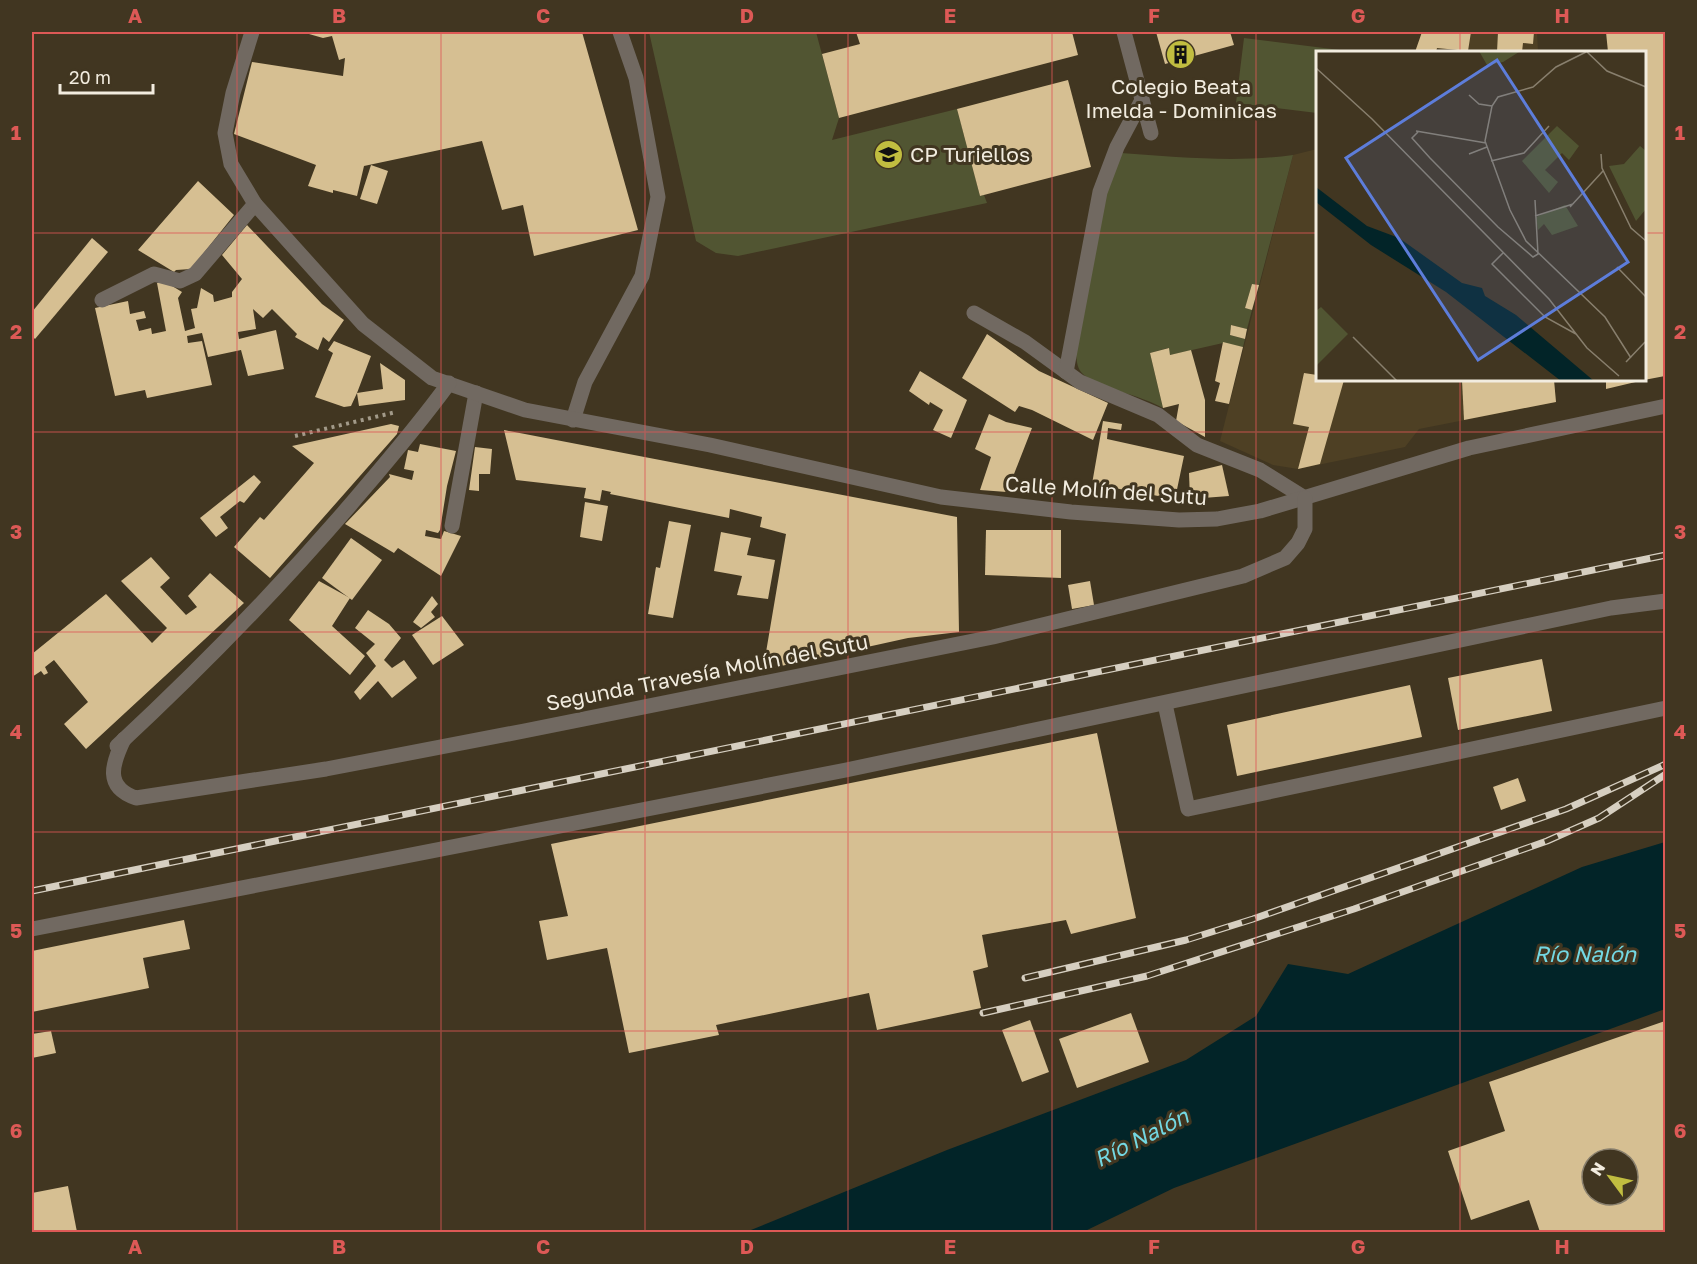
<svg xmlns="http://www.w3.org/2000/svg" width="1697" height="1264" viewBox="0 0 1697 1264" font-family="'Golos Text',sans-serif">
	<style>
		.built { fill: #4e4024 }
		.green { fill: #515532 }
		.water { fill: #022428 }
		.building { fill: #d6bf92; fill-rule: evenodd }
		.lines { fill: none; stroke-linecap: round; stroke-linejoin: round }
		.path { stroke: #a29a89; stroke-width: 4; stroke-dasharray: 3 4.5; stroke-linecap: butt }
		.lane { stroke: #716961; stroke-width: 15 }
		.street { stroke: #716961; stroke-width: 15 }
		.rail-casing { stroke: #d6cfc1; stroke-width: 7 }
		.rail { stroke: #413621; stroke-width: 4.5; stroke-dasharray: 14; stroke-linecap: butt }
		.grid { fill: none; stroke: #dd5956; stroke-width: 1.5; stroke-opacity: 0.55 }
		.labels { text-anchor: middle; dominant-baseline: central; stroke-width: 6; stroke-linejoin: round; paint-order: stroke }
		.poi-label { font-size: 21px; fill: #f2ecdf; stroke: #413621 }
		.street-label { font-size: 21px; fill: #f2ecdf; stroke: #413621 }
		.water-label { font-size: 22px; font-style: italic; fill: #73d8e3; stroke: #413621 }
		.inset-road { fill: none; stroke: #887f6d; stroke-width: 1.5 }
		.view { fill: #5d7dda; fill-opacity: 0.15; stroke: #5d7dda; stroke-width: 3 }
		.inset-edge { fill: none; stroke: #f2ecdf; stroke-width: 3 }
		.neatline { fill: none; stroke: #dd5956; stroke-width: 2 }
		.grid-label { font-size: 20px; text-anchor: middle; font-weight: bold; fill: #dd5956 }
	</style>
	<rect width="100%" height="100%" fill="#413621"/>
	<g class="built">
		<path d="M1422,32H1537L1538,52H1415Z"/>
		<path d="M1317,149L1318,380H1554L1556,402L1419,429L1405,447L1298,469L1273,465L1220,441L1293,155Z"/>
	</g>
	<g class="green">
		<path d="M649,32H816L839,118L832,140L957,109L980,196L984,195L987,203L738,256L716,253L696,241Z"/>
		<path d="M1244,38L1356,52H1318L1317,113L1236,103Z"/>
		<path d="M1121,153C1178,157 1236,163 1293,155L1259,285L1252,284L1245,308L1252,310L1247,329L1231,325L1230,335L1245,339L1243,347L1223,343L1170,355L1168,348L1150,353L1163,408C1142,395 1095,388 1081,372C1077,367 1077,361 1076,355L1108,185Z"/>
	</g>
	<path class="water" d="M1665,842V1009L1174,1188L1083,1232H746L947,1150L1186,1060L1256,1016L1288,964L1348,974L1582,867Z"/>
	<g class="building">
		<path d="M302,32H582L638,230L534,256L523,205L502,210L482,141L364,166L357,196L333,190V193L308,186L316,165L234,134L252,62L343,76L345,58L339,60L332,36L323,38Z"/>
		<path d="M856,32H1072L1078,55L839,118L822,54L860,44Z"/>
		<path d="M1156,32H1230L1234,45L1165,64Z"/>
		<path d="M1422,32H1471L1468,51L1437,48L1436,52H1415Z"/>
		<path d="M1498,32H1534L1533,44L1523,43L1522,52H1497Z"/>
		<path d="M1606,32H1665V376L1644,380V52H1608Z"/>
		<path d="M1068,80L1091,167L980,196L957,109Z"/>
		<path d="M371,165L388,171L377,204L360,199Z"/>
		<path d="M198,181L234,215L191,269L176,270L174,272L138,250Z"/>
		<path d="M247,225L322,304L344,320L329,342L323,337L318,350L295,337L297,334L272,309L263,318L253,309L256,329L238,332L239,339L276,330L284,369L248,376L241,350L208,357L202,333L187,336L188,343L202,341L212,385L147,398L145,390L115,396L95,308L128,301L130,314L144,311L146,318L136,320L139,331L151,328L152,334L166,331L157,283L164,281L182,292L178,298L185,331L195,328L191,309L197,308L201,288L213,295L214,302L232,297V292L242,279L222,255Z"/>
		<path d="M92,238L108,252L35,339L32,336V312Z"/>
		<path d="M1252,284L1259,285L1252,310L1245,308Z"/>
		<path d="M1231,325L1247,329L1245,339L1230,335Z"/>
		<path d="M987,334L1039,371L1108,403L1093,440L1032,410L1019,406L1015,412L962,378Z"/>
		<path d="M334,341L371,356L357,393L383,389L380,363L405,380V400L359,406L357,393L351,406L344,407L315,397L333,353L328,350Z"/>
		<path d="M1223,342L1243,347L1229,404L1215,401L1220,383L1215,381Z"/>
		<path d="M1169,348L1170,355L1191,350L1193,357L1205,400V437L1176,421L1179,404L1163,408L1150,353Z"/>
		<path d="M920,371L967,400L951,438L933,430L943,410L930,402L929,405L909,391Z"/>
		<path d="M1304,373L1317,375V380H1344L1320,464L1298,469L1309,427L1293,424Z"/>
		<path d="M1462,380H1554L1556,402L1464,420Z"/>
		<path d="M1606,380H1644L1606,389Z"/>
		<path d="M989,414L1006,422L1032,428L1007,492L980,490L991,457L975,449Z"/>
		<path d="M1103,421L1122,424L1121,430L1108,428L1107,439L1184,456L1175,499L1092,484Z"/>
		<path d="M391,424L399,426L397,434L270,578L234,547L260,517L264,520L314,463L292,446Z"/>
		<path d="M504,430L957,517L959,632L908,638L763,670L786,534L760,527L762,517L730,509L729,518L610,494L611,492L602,490L600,501L584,498L586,488L516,480Z"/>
		<path d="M420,444L456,451L447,486L440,530L438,533L426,530L425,536L441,539L444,531L461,536L441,576L398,548L394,553L345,524L390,477L389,474L412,480L414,471L404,469L408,450L418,452Z"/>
		<path d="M475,447L492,449L490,474H479V491L469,490Z"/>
		<path d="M1222,465L1229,496L1190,499L1189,473Z"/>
		<path d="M254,475L261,482L244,503L240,501L220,517L228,528L216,537L200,518Z"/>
		<path d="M1020,488L1050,489V494L1019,493Z"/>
		<path d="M585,502L608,506L602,541L580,537Z"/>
		<path d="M669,521L691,525L673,618L648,614L656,567L660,568Z"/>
		<path d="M986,530H1061V578L985,575Z"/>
		<path d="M721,532L751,538L747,555L775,560L768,599L737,595L742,576L714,571Z"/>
		<path d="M351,538L382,560L352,600L322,578Z"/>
		<path d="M151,557L170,578L160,587L186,615L197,607L188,596L210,573L244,603L86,749L64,724L88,702L54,660L45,667L48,673L44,675L41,671L32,677V654L106,594L152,643L167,628L121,581Z"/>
		<path d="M319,581L350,598L332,626L365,656L350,675L289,620Z"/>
		<path d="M1090,581L1094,605L1072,609L1068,585Z"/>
		<path d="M432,596L438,604L431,612L435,617L421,628L413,622Z"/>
		<path d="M368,610L389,624L401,638L384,660L392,668L404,660L417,678L392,698L378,681L360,700L354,692L376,666L366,653L375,644L355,628Z"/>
		<path d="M442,616L464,645L433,665L412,635Z"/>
		<path d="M1542,659L1552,711L1458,730L1448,678Z"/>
		<path d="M1410,685L1422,737L1237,776L1227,725Z"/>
		<path d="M1097,733L1136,918L1071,934L1066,920L982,935L988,967L973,971L981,1008L877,1030L869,993L716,1025L719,1035L629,1053L607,948L547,960L539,921L568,916L551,844Z"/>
		<path d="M1518,778L1526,801L1501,810L1493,787Z"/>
		<path d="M184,920L190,949L143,958L149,988L32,1012V951Z"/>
		<path d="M1131,1013L1149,1062L1077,1088L1059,1039Z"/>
		<path d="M1030,1020L1049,1072L1022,1082L1002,1030Z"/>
		<path d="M1665,1021V1232H1540L1529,1200L1471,1220L1448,1151L1505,1131L1489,1082ZM1592,1159H1628V1195H1592Z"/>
		<path d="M51,1031L56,1053L32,1058V1034Z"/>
		<path d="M68,1186L77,1232H32V1193Z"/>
	</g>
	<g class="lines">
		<path class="path" d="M295,436L396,412"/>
		<g class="lane">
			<path d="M102,300L154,274L180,281L195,274L255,204"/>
			<path d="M974,313L1025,342L1080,382L1158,415L1197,445L1260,470L1305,498"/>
			<path d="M1066,372L1100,192L1117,147L1142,100"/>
			<path d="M573,420L585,382L642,276L658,197L636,78L620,32"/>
			<path d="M452,526L476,393"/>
			<path d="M1165,704L1188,809L1666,708"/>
			<path d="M32,929L846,770L1611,608L1666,601"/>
		</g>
		<g class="street">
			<path d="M252,32L233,93L225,133L231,164L255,204L363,324L432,378L525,410L710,445L941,497L1071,512L1179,520L1217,519L1260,511L1469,448L1666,406"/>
			<path d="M1124,32L1151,133"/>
			<path d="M124,739C112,764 104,787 136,798L326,769L524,731L993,637L1243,576L1285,558L1298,543L1305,529V498"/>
			<path d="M117,746C200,669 278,589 351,504C385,464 418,426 449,383"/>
		</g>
		<defs>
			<g id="rail">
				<path d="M32,891L1666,555"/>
				<path d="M1025,978L1186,940L1253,919L1566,809L1666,764"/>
				<path d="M983,1013L1147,976L1354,909L1547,841L1599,818L1666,774"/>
			</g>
		</defs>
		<use href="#rail" class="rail-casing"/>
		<use href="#rail" class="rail"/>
	</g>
	<path class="grid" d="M237,32V1232M441,32V1232M645,32V1232M848,32V1232M1052,32V1232M1256,32V1232M1460,32V52M32,233H1318M1644,233H1666M1460,380V1232M32,432H1666M32,632H1666M32,832H1666M32,1031H1666"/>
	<defs>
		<symbol id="building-disc" viewBox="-11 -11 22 22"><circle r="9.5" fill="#c1bd40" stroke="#413621"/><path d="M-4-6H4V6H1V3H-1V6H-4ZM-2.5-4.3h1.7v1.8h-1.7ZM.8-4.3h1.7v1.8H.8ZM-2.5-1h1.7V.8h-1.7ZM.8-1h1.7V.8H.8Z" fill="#111"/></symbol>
		<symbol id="school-disc" viewBox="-11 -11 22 22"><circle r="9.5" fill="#c1bd40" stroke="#413621"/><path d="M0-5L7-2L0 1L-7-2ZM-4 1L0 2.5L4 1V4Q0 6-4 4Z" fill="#111"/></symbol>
	</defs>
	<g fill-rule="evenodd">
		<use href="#building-disc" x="1164" y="38" width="33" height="33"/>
		<use href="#school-disc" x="872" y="138" width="33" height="33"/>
	</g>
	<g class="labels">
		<g class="poi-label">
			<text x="1181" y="86">Colegio Beata<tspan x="1181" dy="24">Imelda - Dominicas</tspan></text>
			<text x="910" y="154" text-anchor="start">CP Turiellos</text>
		</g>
		<g class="street-label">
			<text transform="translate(1106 490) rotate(4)">Calle Molín del Sutu</text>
			<text transform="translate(707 672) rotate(-11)">Segunda Travesía Molín del Sutu</text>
		</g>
		<g class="water-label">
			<text x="1585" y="953">Río Nalón</text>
			<text transform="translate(1141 1137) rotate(-27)">Río Nalón</text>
		</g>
	</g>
	<g transform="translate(1316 51)">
		<rect width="330" height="330" fill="#413621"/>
		<path d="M163,0H203V1L187,11L171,14ZM241,75L263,95L253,109L246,102L229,119L242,131L233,142L206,110ZM324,95L330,100V158L320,170L293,115L308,113ZM249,154L262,175L236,184L228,173L222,179L220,166ZM5,256L32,283L0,315V260Z" fill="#515532"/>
		<path d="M0,136L51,175L83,187L146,232L166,237L169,245L200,264L278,330H245L130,241L55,194L0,151Z" fill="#022428"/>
		<path class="inset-road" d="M270,0L291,20L330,36M270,1L240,16L217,36L182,46L176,55L169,90L194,159L210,190L289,266L315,307M0,17L56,68L233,248L271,297L303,325M153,44L163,53L176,55M100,80L170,92M102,81L96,87L114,107L182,176L217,206L222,203L219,149M153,103L171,96M285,103L286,117L315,177L330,190M175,110L208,102L233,75M254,156L287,120M219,165L257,153M187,202L176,213L229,266L260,283M301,216L330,246M37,286L81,330M310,311L329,291"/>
		<path class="view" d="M181,9L312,211L162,309L30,107Z"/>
		<rect width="330" height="330" class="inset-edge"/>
	</g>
	<rect width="1697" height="1264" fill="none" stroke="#413621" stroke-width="66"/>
	<g transform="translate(1610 1177) rotate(303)"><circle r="28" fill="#413621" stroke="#887f6d" stroke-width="1.5"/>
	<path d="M0-4.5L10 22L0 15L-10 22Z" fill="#c1bd40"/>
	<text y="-9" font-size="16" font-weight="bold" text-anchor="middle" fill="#f2ecdf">N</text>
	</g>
	<path d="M60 84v9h93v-9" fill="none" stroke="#f2ecdf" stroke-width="3"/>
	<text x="69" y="84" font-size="18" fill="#f2ecdf" stroke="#413621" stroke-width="4.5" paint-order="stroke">20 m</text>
	<rect x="33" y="33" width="1631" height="1198" class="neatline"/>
	<g class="grid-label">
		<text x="135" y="23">A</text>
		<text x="339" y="23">B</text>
		<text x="543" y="23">C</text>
		<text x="747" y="23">D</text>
		<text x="950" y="23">E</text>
		<text x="1154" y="23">F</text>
		<text x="1358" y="23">G</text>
		<text x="1562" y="23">H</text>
		<text x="16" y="140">1</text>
		<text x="1680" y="140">1</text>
		<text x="16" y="339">2</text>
		<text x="1680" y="339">2</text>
		<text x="16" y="539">3</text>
		<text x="1680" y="539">3</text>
		<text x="16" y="739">4</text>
		<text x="1680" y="739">4</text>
		<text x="16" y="938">5</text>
		<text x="1680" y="938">5</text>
		<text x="16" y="1138">6</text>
		<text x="1680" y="1138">6</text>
		<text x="135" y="1254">A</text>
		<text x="339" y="1254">B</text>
		<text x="543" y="1254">C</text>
		<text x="747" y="1254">D</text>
		<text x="950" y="1254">E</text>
		<text x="1154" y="1254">F</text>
		<text x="1358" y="1254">G</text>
		<text x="1562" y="1254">H</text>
	</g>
</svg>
